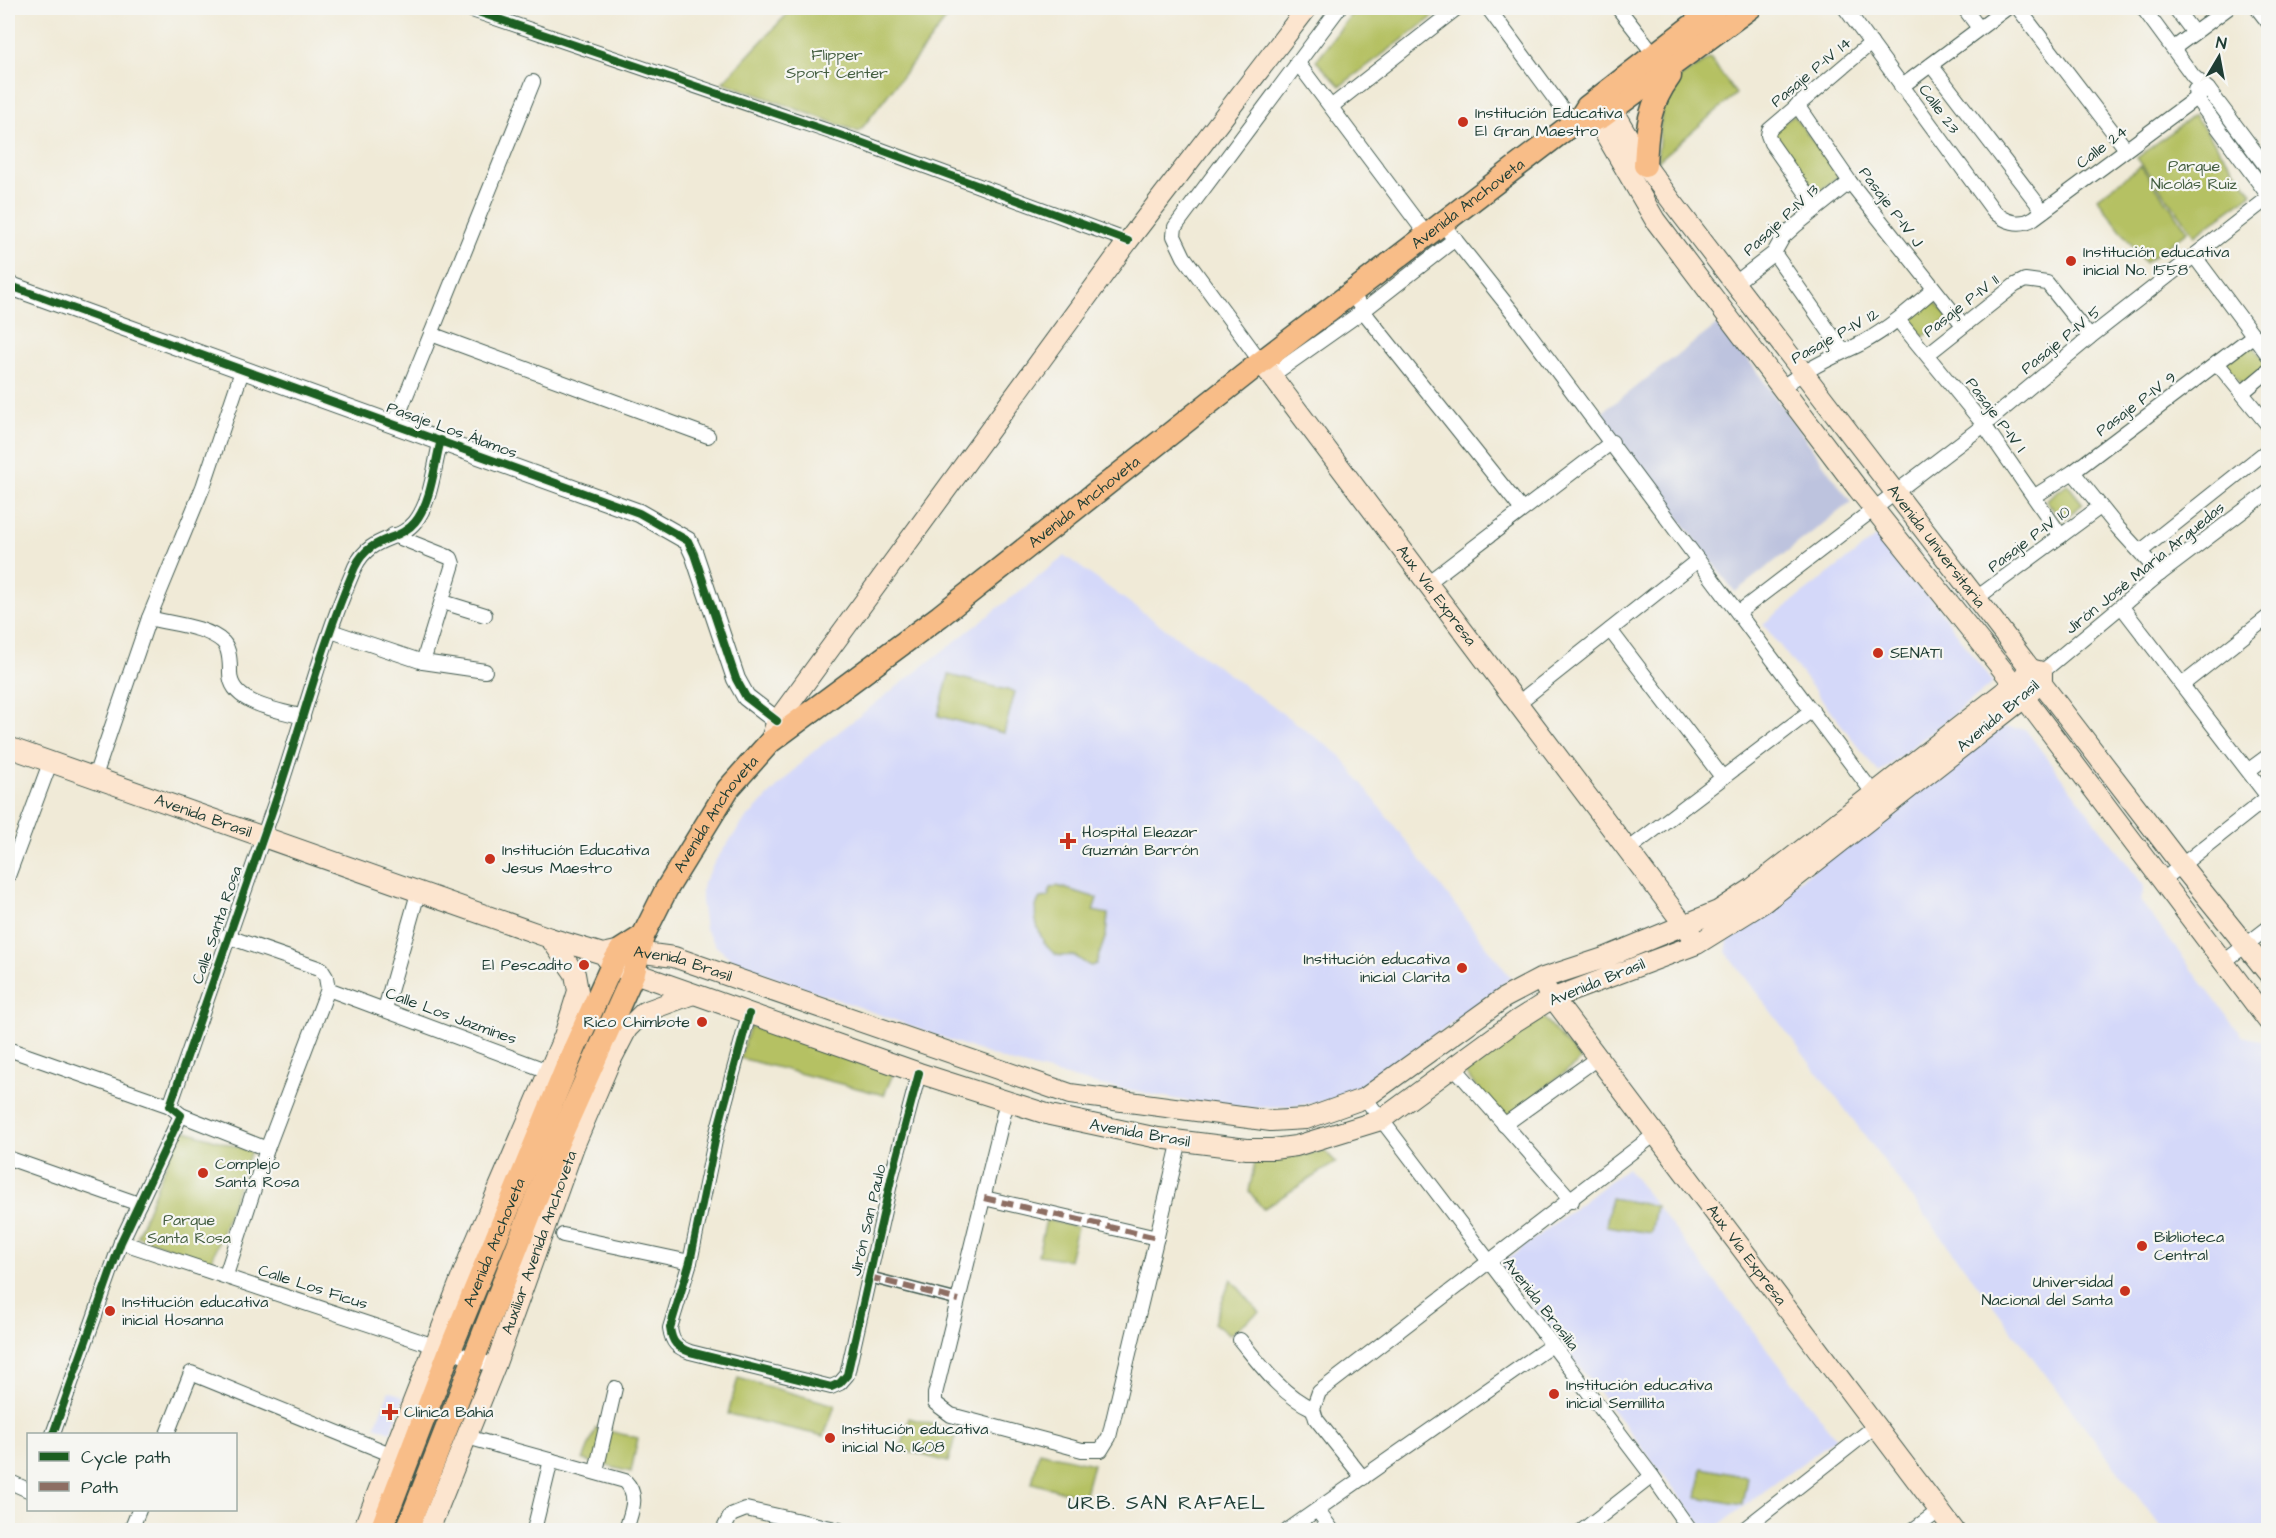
<svg xmlns="http://www.w3.org/2000/svg" width="2276" height="1538" viewBox="0 0 2276 1538" font-family="'Architects Daughter',sans-serif">
	<style>
		.built { fill: #d4d8f9 }
		.industrial { fill: #bdc3de }
		.green { fill: #b5c163; stroke: #6a7f4c; stroke-width: 1.5 }
		.lines { fill: none; stroke-linecap: round; stroke-linejoin: round }
		.pedestrian-casing { stroke: #3e574c; stroke-width: 13 }
		.minor-casing { stroke: #3e574c; stroke-width: 16 }
		.tertiary-casing { stroke: #3e574c; stroke-width: 20 }
		.secondary-casing { stroke: #3e574c; stroke-width: 22 }
		.primary-casing { stroke: #3e574c; stroke-width: 25 }
		.pedestrian { stroke: #fff; stroke-width: 10 }
		.minor { stroke: #fff; stroke-width: 14 }
		.tertiary { stroke: #fff; stroke-width: 18 }
		.secondary { stroke: #fce5cf; stroke-width: 20 }
		.primary { stroke: #f8bd88; stroke-width: 22 }
		.quiet { stroke: #8d6e63; stroke-width: 6; stroke-dasharray: 12 6; stroke-linecap: butt }
		.cycleway-casing { stroke: #f6f6f2; stroke-width: 11 }
		.cycleway { stroke: #1b5e20; stroke-width: 8 }
		.poi-dot { fill: #c8321e; stroke: #f6f6f2; stroke-width: 2 }
		.labels { text-anchor: middle; dominant-baseline: central; stroke-width: 4.5; stroke-linejoin: round; paint-order: stroke }
		.park-label { font-size: 16px; fill: #445e40; stroke: #f6f6f2 }
		.street-label { font-size: 16px; fill: #1f3d34; stroke: #f6f6f2 }
		.poi-label { font-size: 16px; fill: #1f3d34; stroke: #f6f6f2; text-anchor: start }
		.quarter-label { font-size: 20px; letter-spacing: 1.5px; fill: #1f3d34; stroke: #f6f6f2 }
	</style>
	<rect width="100%" height="100%" fill="#f6f6f2"/>
	<filter id="ink" filterUnits="userSpaceOnUse"><feTurbulence type="fractalNoise" baseFrequency=".0167" numOctaves="2"/><feDisplacementMap in="SourceGraphic" scale="12" xChannelSelector="R" yChannelSelector="G"/><feConvolveMatrix kernelMatrix="1 2 1 2 8 2 1 2 1" color-interpolation-filters="sRGB"/></filter>
	<filter id="wash" filterUnits="userSpaceOnUse"><feTurbulence type="fractalNoise" baseFrequency=".008" numOctaves="4" result="noise"/><feDisplacementMap in="SourceGraphic" scale="24" xChannelSelector="R" yChannelSelector="G"/><feGaussianBlur stdDeviation="1.35" result="paint"/><feColorMatrix in="noise" values="0 0 0 0 0 0 0 0 0 0 0 0 0 0 0 0 0 1.4 0 .05"/><feComposite in="paint" operator="in"/></filter>
	<g filter="url(#wash)">
		<rect width="100%" height="100%" fill="#f0ead7"/>
		<g class="built">
			<path d="M1883,532L1993,683L1879,773L1763,624Z"/>
			<path d="M1065,556L1340,755L1511,978L1379,1078L1331,1100L1294,1106L1243,1108L1186,1101L1100,1085L1010,1062L735,962L716,946L705,929L701,900L703,883L716,860L743,822L809,755Z"/>
			<path d="M2001,727L2025,729L2144,886L2141,902L2242,1036L2260,1040L2268,1051V1530H2163L1726,952L1729,934Z"/>
			<path d="M1627,1168L1836,1438L1712,1530H1706L1500,1265Z"/>
			<path d="M389,1391L404,1397L391,1432L375,1426Z"/>
		</g>
		<path class="industrial" d="M1721,322L1851,502L1735,592L1600,414Z"/>
		<g class="green">
			<path d="M793,8H955L859,132L723,82Z"/>
			<path d="M1356,8H1445L1340,86L1316,61Z"/>
			<path d="M1710,58L1736,94L1657,162L1662,107L1676,80Z"/>
			<path d="M1793,115L1840,175L1815,195L1769,135Z"/>
			<path d="M2194,115L2252,193L2195,235L2137,158Z"/>
			<path d="M2141,166L2188,231L2145,263L2097,198Z"/>
			<path d="M1931,297L1949,318L1923,337L1905,316Z"/>
			<path d="M2250,342L2268,365L2242,385L2224,363Z"/>
			<path d="M2067,484L2083,504L2062,521L2046,500Z"/>
			<path d="M949,675L1015,692L1004,733L938,716Z"/>
			<path d="M1057,886L1097,898L1093,911L1108,914L1106,935L1096,964L1091,966C1084,964 1080,958 1074,956C1068,954 1062,958 1055,954C1040,943 1029,914 1040,898L1048,897L1051,888Z"/>
			<path d="M1539,1013L1581,1060L1503,1120L1461,1068Z"/>
			<path d="M750,1026L893,1074L884,1095L740,1058Z"/>
			<path d="M180,1129L251,1151L211,1263L137,1236Z"/>
			<path d="M1325,1151L1336,1162L1263,1209L1249,1191L1255,1162Z"/>
			<path d="M1611,1198L1656,1206L1651,1233L1606,1226Z"/>
			<path d="M1046,1220L1077,1227L1069,1260L1038,1255Z"/>
			<path d="M1231,1279L1259,1312L1229,1335L1214,1323Z"/>
			<path d="M738,1378L835,1405L824,1436L728,1414Z"/>
			<path d="M909,1418L957,1431L948,1462L901,1449Z"/>
			<path d="M596,1428L638,1438L631,1472L583,1460Z"/>
			<path d="M1039,1452L1093,1464L1084,1497L1032,1483Z"/>
			<path d="M1702,1468L1747,1477L1742,1505L1697,1497Z"/>
		</g>
	</g>
	<g filter="url(#ink)">
		<g class="lines">
			<defs>
				<path id="pedestrian" d="M869,1277L959,1300"/>
				<g id="minor">
					<path d="M466,8L860,142L1128,241"/>
					<path d="M1488,8L1572,122"/>
					<path d="M1618,8L1654,54"/>
					<path d="M1845,8L1993,210C2004,222 2020,227 2034,218L2208,89"/>
					<path d="M1964,8L1979,28"/>
					<path d="M2018,8L2126,149"/>
					<path d="M2143,8L2193,76L2208,89L2268,169"/>
					<path d="M2175,8L2194,33"/>
					<path d="M2257,8L2268,22"/>
					<path d="M2174,48L2228,8"/>
					<path d="M1297,62L1426,234"/>
					<path d="M1931,65L2043,211"/>
					<path d="M1901,87L2007,8"/>
					<path d="M2195,90L2196,98L2268,195"/>
					<path d="M1797,105L1850,182L1963,325"/>
					<path d="M1332,106L1457,8"/>
					<path d="M1816,207L1771,143L1768,135L1769,130L1871,43"/>
					<path d="M1441,222L1519,320L1698,560"/>
					<path d="M1774,253L1843,351"/>
					<path d="M2195,257L2268,355"/>
					<path d="M1735,283L1774,253L1783,237L1795,226L1850,182"/>
					<path d="M1352,293L1363,311L1522,510"/>
					<path d="M1898,320L1984,425L2061,536"/>
					<path d="M431,334L708,436"/>
					<path d="M1928,354L2015,285L2025,280L2047,283L2090,337"/>
					<path d="M1261,362L1184,257L1174,236L1175,227L1339,8"/>
					<path d="M2217,363L2268,425"/>
					<path d="M1271,376L1363,311L1455,239"/>
					<path d="M1781,388C1807,368 1834,357 1862,343C1888,329 1911,309 1933,290"/>
					<path d="M2243,392L2268,371"/>
					<path d="M395,423L533,82"/>
					<path d="M2073,472L2118,528L2160,574"/>
					<path d="M2035,496L2073,472L2254,335"/>
					<path d="M393,535L451,558L453,564L423,662"/>
					<path d="M2141,551L2268,450"/>
					<path d="M1426,584L1612,442"/>
					<path d="M1978,597L2100,507"/>
					<path d="M443,602L485,615"/>
					<path d="M2122,607L2268,797"/>
					<path d="M1739,612L1984,425L2090,337L2268,198"/>
					<path d="M149,618C171,624 206,626 223,642C230,649 230,663 230,673C230,704 279,710 303,717"/>
					<path d="M1610,630L1722,777"/>
					<path d="M331,631L423,662L485,671"/>
					<path d="M2042,672L2156,577L2268,492"/>
					<path d="M2182,685L2268,617"/>
					<path d="M1518,703L1698,560L1874,794"/>
					<path d="M2249,770L2268,756"/>
					<path d="M94,779L149,618L203,487L242,371"/>
					<path d="M1629,849L1812,710"/>
					<path d="M8,876L50,763"/>
					<path d="M2163,880L2268,797"/>
					<path d="M2225,961L2268,928"/>
					<path d="M328,989L556,1074"/>
					<path d="M385,1009L418,893"/>
					<path d="M749,1014L716,1136L690,1262L670,1328C672,1343 677,1347 690,1352L831,1387L840,1383L847,1375L892,1175L919,1073"/>
					<path d="M8,1049L170,1106"/>
					<path d="M1454,1067L1572,1201"/>
					<path d="M1365,1098L1652,1476L1690,1530"/>
					<path d="M1007,1101L935,1394V1403L951,1415L1082,1450H1101L1109,1437L1180,1140"/>
					<path d="M181,1115L267,1149"/>
					<path d="M1504,1125L1596,1059"/>
					<path d="M8,1158L139,1204"/>
					<path d="M984,1198L1157,1238"/>
					<path d="M563,1235L690,1262"/>
					<path d="M121,1242L495,1366"/>
					<path d="M226,1275L267,1149L328,989L326,977L321,969L226,936"/>
					<path d="M1240,1340C1262,1367 1281,1394 1313,1409"/>
					<path d="M53,1434L121,1242L181,1115L170,1106C204,1005 241,904 275,803C302,724 322,643 355,567C370,535 399,542 415,522C432,501 434,465 441,440"/>
					<path d="M167,1434L191,1373L400,1458"/>
					<path d="M467,1437L625,1481C640,1496 631,1512 626,1530"/>
					<path d="M596,1471L615,1388"/>
					<path d="M1363,1478L1316,1419L1313,1409L1319,1392L1654,1135"/>
					<path d="M8,1481L28,1490"/>
					<path d="M1317,1510L1332,1530"/>
					<path d="M131,1530L139,1510"/>
					<path d="M534,1530L551,1460"/>
					<path d="M723,1530L731,1515L746,1509L840,1530"/>
					<path d="M1288,1530L1552,1345"/>
					<path d="M1583,1530L1652,1476"/>
					<path d="M1743,1530L1874,1427"/>
					<path d="M1913,1530L1939,1511"/>
				</g>
				<path id="tertiary" d="M8,285L639,513L688,541L694,554L736,679L746,697L777,721"/>
				<g id="secondary">
					<path id="s1" d="M1604,96L1645,165L1673,203L2181,865L2268,973"/>
					<path d="M1589,106L1655,220L1858,489L2014,684L2268,1021"/>
					<path id="s2" d="M1261,362L1691,934"/>
					<path d="M770,742L777,721L1128,241L1307,8"/>
					<path id="s3" d="M8,747L550,938L603,954L621,950L674,957L1070,1094L1271,1121L1306,1119L1365,1098L1504,998L1540,979L1604,958L1718,911L1753,888L2014,684L2034,670L2042,672V681L2024,698L1763,903L1697,944L1551,999L1516,1021L1381,1120L1296,1146L1273,1149H1247L1158,1138L1050,1115L919,1073L612,965L603,954"/>
					<path id="s4" d="M1546,989L1954,1530"/>
					<path d="M363,1530L473,1248L564,1036L578,991L575,974L550,938"/>
					<path id="s5" d="M429,1530L495,1366L574,1146L608,1066L627,1029L644,1012L693,994"/>
				</g>
				<g id="primary">
					<path d="M1580,118L1591,121L1602,117L1750,8"/>
					<path d="M1645,165C1647,128 1648,106 1670,76"/>
					<path id="s6" d="M381,1530L450,1350L572,1054L612,965L621,950L643,936"/>
					<path id="s7" d="M407,1530L558,1142L634,972L643,936L666,890L728,789L770,742L940,616L1261,362L1580,118L1587,107L1715,8"/>
				</g>
			</defs>
			<use href="#pedestrian" class="pedestrian-casing"/>
			<use href="#minor" class="minor-casing"/>
			<use href="#tertiary" class="tertiary-casing"/>
			<use href="#secondary" class="secondary-casing"/>
			<use href="#primary" class="primary-casing"/>
			<use href="#pedestrian" class="pedestrian"/>
			<use href="#minor" class="minor"/>
			<use href="#tertiary" class="tertiary"/>
			<use href="#secondary" class="secondary"/>
			<use href="#primary" class="primary"/>
			<g class="quiet">
				<path d="M984,1198L1157,1238"/>
				<path d="M869,1277L959,1300"/>
			</g>
			<defs>
				<g id="cycleway">
					<path d="M466,8L860,142L1128,241"/>
					<path d="M8,285L639,513L688,541L694,554L736,679L746,697L777,721"/>
					<path d="M749,1014L716,1136L690,1262L670,1328C672,1343 677,1347 690,1352L831,1387L840,1383L847,1375L892,1175L919,1073"/>
					<path d="M53,1434L121,1242L181,1115L170,1106C204,1005 241,904 275,803C302,724 322,643 355,567C370,535 399,542 415,522C432,501 434,465 441,440"/>
				</g>
			</defs>
			<use href="#cycleway" class="cycleway-casing"/>
			<use href="#cycleway" class="cycleway"/>
		</g>
	</g>
	<g class="poi-dot">
		<circle cx="1463" cy="122" r="6"/>
		<circle cx="2071" cy="261" r="6"/>
		<circle cx="1878" cy="653" r="6"/>
		<path d="M1065 832h6v6h6v6h-6v6h-6v-6h-6v-6h6z"/>
		<circle cx="490" cy="859" r="6"/>
		<circle cx="584" cy="965" r="6"/>
		<circle cx="1462" cy="968" r="6"/>
		<circle cx="702" cy="1022" r="6"/>
		<circle cx="203" cy="1173" r="6"/>
		<circle cx="2142" cy="1246" r="6"/>
		<circle cx="2125" cy="1291" r="6"/>
		<circle cx="110" cy="1311" r="6"/>
		<circle cx="1554" cy="1394" r="6"/>
		<path d="M387 1403h6v6h6v6h-6v6h-6v-6h-6v-6h6z"/>
		<circle cx="830" cy="1438" r="6"/>
	</g>
	<g class="labels">
		<g class="park-label">
			<text x="837" y="55">Flipper<tspan x="837" dy="18">Sport Center</tspan></text>
			<text x="2194" y="166">Parque<tspan x="2194" dy="18">Nicolás Ruiz</tspan></text>
			<text x="189" y="1220">Parque<tspan x="189" dy="18">Santa Rosa</tspan></text>
		</g>
		<g class="street-label">
			<text transform="translate(1811 72) rotate(-40)">Pasaje P-IV 14</text>
			<text transform="translate(1939 109) rotate(54)">Calle 23</text>
			<text transform="translate(2102 147) rotate(-37)">Calle 24</text>
			<text stroke="none"><textPath href="#s7" startOffset="1754">Avenida Anchoveta</textPath></text>
			<text transform="translate(1891 207) rotate(53)">Pasaje P-IV J</text>
			<text transform="translate(1781 220) rotate(-43)">Pasaje P-IV 13</text>
			<text transform="translate(1961 306) rotate(-38)">Pasaje P-IV 11</text>
			<text transform="translate(1835 336) rotate(-29)">Pasaje P-IV 12</text>
			<text transform="translate(2061 340) rotate(-39)">Pasaje P-IV 5</text>
			<text transform="translate(2136 404) rotate(-37)">Pasaje P-IV 9</text>
			<text transform="translate(1996 415) rotate(53)">Pasaje P-IV I</text>
			<text transform="translate(452 430) rotate(20)">Pasaje Los Álamos</text>
			<text stroke="none"><textPath href="#s7" startOffset="1268">Avenida Anchoveta</textPath></text>
			<text transform="translate(2029 539) rotate(-37)">Pasaje P-IV 10</text>
			<text stroke="none"><textPath href="#s1" startOffset="560">Avenida Universitaria</textPath></text>
			<text transform="translate(2145 568) rotate(-39)">Jirón José María Arguedas</text>
			<text stroke="none"><textPath href="#s2" startOffset="292">Aux. Vía Expresa</textPath></text>
			<text transform="translate(1998 716) rotate(-40)">Avenida Brasil</text>
			<text stroke="none"><textPath href="#s7" startOffset="782">Avenida Anchoveta</textPath></text>
			<text stroke="none"><textPath href="#s3" startOffset="207">Avenida Brasil</textPath></text>
			<text transform="translate(217 925) rotate(-71)">Calle Santa Rosa</text>
			<text stroke="none"><textPath href="#s3" startOffset="712">Avenida Brasil</textPath></text>
			<text transform="translate(1597 982) rotate(-22)">Avenida Brasil</text>
			<text transform="translate(451 1016) rotate(20)">Calle Los Jazmines</text>
			<text transform="translate(1140 1133) rotate(10)">Avenida Brasil</text>
			<text transform="translate(868 1220) rotate(-77)">Jirón San Paulo</text>
			<text stroke="none"><textPath href="#s6" startOffset="309">Avenida Anchoveta</textPath></text>
			<text stroke="none"><textPath href="#s5" startOffset="308">Auxiliar Avenida Anchoveta</textPath></text>
			<text stroke="none"><textPath href="#s4" startOffset="333">Aux. Vía Expresa</textPath></text>
			<text transform="translate(313 1287) rotate(18)">Calle Los Ficus</text>
			<text transform="translate(1541 1304) rotate(52)">Avenida Brasilia</text>
		</g>
		<g class="poi-label">
			<text x="1475" y="113">Institución Educativa<tspan x="1475" dy="18">El Gran Maestro</tspan></text>
			<text x="2083" y="252">Institución educativa<tspan x="2083" dy="18">inicial No. 1558</tspan></text>
			<text x="1890" y="653">SENATI</text>
			<text x="1082" y="832">Hospital Eleazar<tspan x="1082" dy="18">Guzmán Barrón</tspan></text>
			<text x="502" y="850">Institución Educativa<tspan x="502" dy="18">Jesus Maestro</tspan></text>
			<text x="1450" y="959" text-anchor="end">Institución educativa<tspan x="1450" dy="18">inicial Clarita</tspan></text>
			<text x="572" y="965" text-anchor="end">El Pescadito</text>
			<text x="690" y="1022" text-anchor="end">Rico Chimbote</text>
			<text x="215" y="1164">Complejo<tspan x="215" dy="18">Santa Rosa</tspan></text>
			<text x="2154" y="1237">Biblioteca<tspan x="2154" dy="18">Central</tspan></text>
			<text x="2113" y="1282" text-anchor="end">Universidad<tspan x="2113" dy="18">Nacional del Santa</tspan></text>
			<text x="122" y="1302">Institución educativa<tspan x="122" dy="18">inicial Hosanna</tspan></text>
			<text x="1566" y="1385">Institución educativa<tspan x="1566" dy="18">inicial Semillita</tspan></text>
			<text x="404" y="1412">Clinica Bahia</text>
			<text x="842" y="1429">Institución educativa<tspan x="842" dy="18">inicial No. 1608</tspan></text>
		</g>
		<g class="quarter-label">
			<text x="1167" y="1503">URB. SAN RAFAEL</text>
		</g>
	</g>
	<rect width="2276" height="1538" fill="none" stroke="#f6f6f2" stroke-width="30"/>
	<rect x="27" y="1433" width="210" height="78" fill="#f6f6f2" stroke="#a0aca6" stroke-width="1.5"/>
	<rect x="39" y="1452" width="30" height="9" fill="#1b5e20" stroke="#a0aca6" stroke-width="1.5"/>
	<text x="81" y="1463" font-size="18" fill="#1f3d34">Cycle path</text>
	<rect x="39" y="1482" width="30" height="9" fill="#8d6e63" stroke="#a0aca6" stroke-width="1.5"/>
	<text x="81" y="1493" font-size="18" fill="#1f3d34">Path</text>
	<g transform="translate(2219 57) rotate(10)" stroke="#f6f6f2" stroke-width="4.5" paint-order="stroke">
	<path d="M0-4.5L10 22L0 15L-10 22Z" fill="#1f3d34"/>
	<text y="-9" font-size="16" font-weight="bold" text-anchor="middle" fill="#1f3d34">N</text>
	</g>
</svg>
